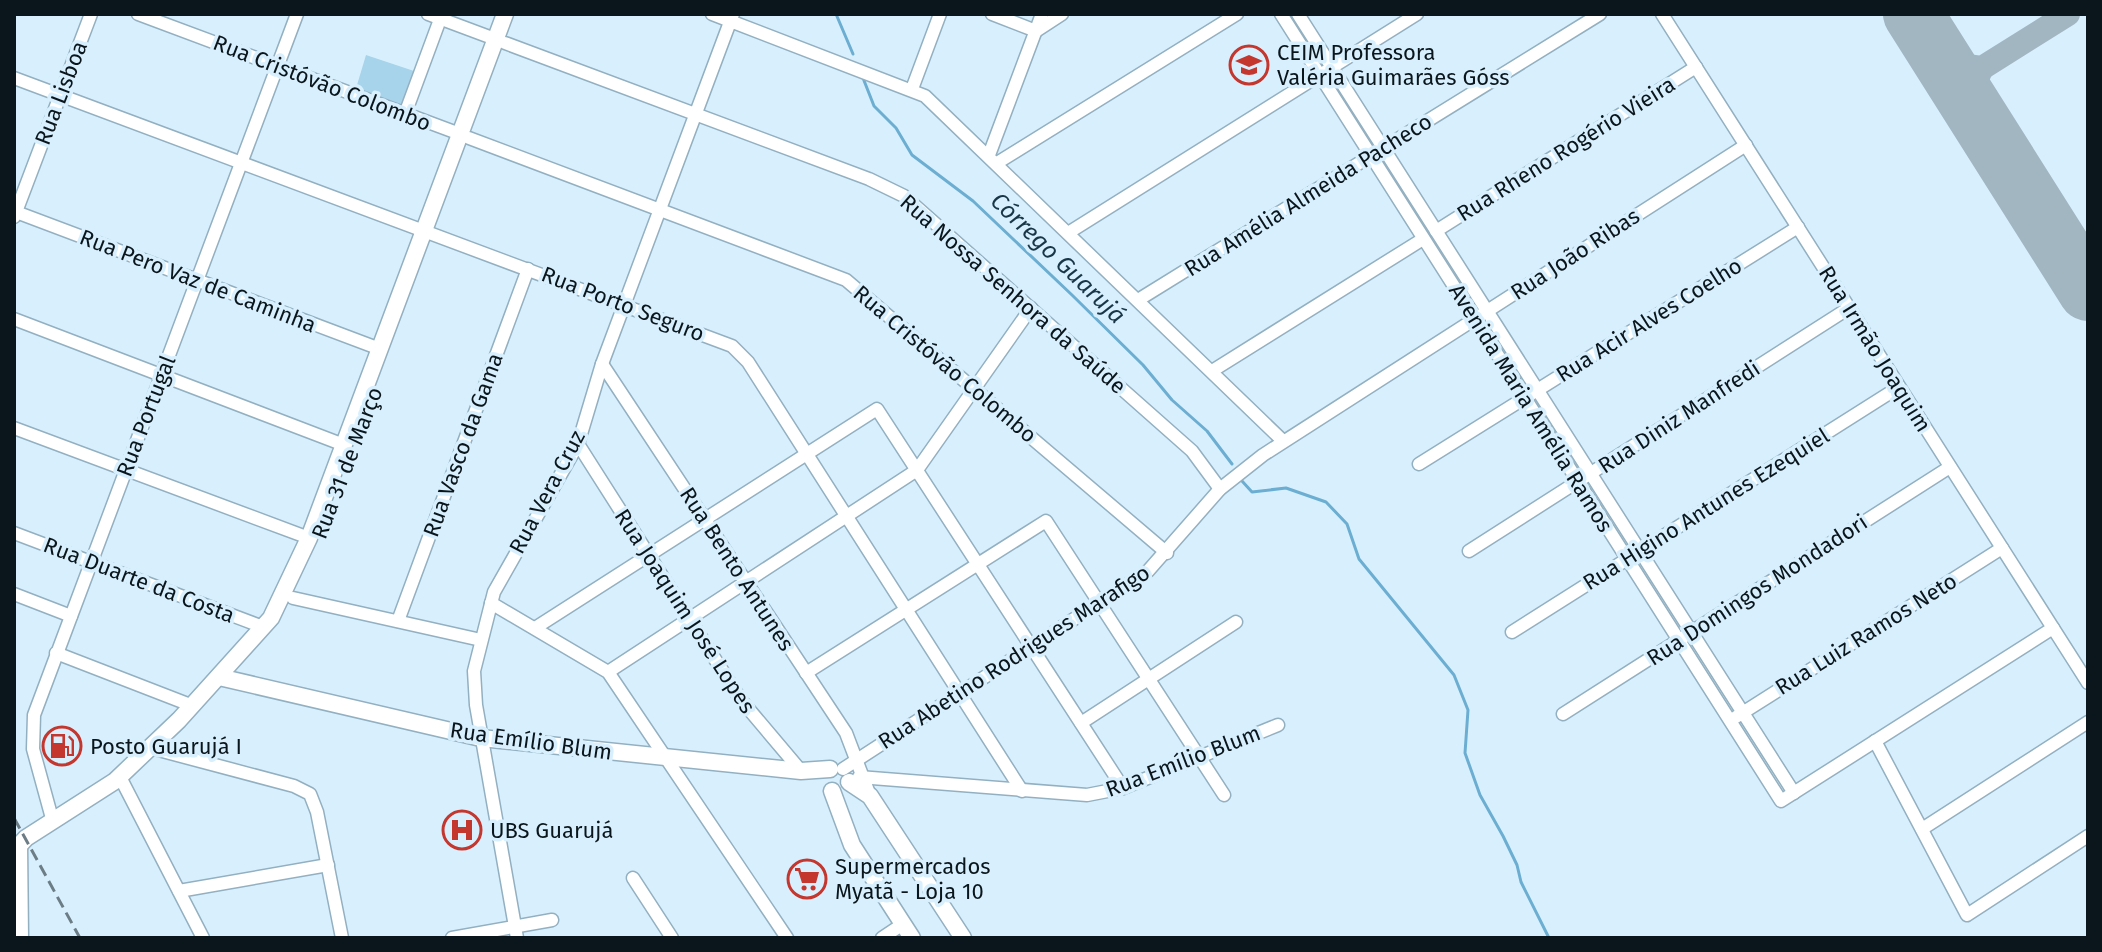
<svg xmlns="http://www.w3.org/2000/svg" width="2102" height="952" viewBox="0 0 2102 952" font-family="'Fira Sans',sans-serif">
	<style>
		.green { fill: #a7d3eb }
		.lines { fill: none; stroke-linecap: round; stroke-linejoin: round }
		.stream { stroke: #6caed1; stroke-width: 3 }
		.taxiway { stroke: #a2b6c2; stroke-width: 24 }
		.runway { stroke: #a2b6c2; stroke-width: 60 }
		.minor-casing { stroke: #93b0c1; stroke-width: 15 }
		.major-casing { stroke: #93b0c1; stroke-width: 19 }
		.minor { stroke: #fff; stroke-width: 12 }
		.major { stroke: #fff; stroke-width: 16 }
		.rail { stroke: #6c7d86; stroke-width: 3; stroke-dasharray: 12 6; stroke-linecap: butt }
		.labels { text-anchor: middle; dominant-baseline: central; stroke-width: 7; stroke-linejoin: round; paint-order: stroke }
		.poi-label { font-size: 22px; fill: #0b161c; stroke: #d8f0fe; text-anchor: start }
		.street-label { font-size: 22px; fill: #0b161c; stroke: #d8f0fe }
		.water-label { font-size: 24px; font-style: italic; fill: #183646; stroke: #d8f0fe }
	</style>
	<rect width="100%" height="100%" fill="#d8f0fe"/>
	<path class="green" d="M366,55L420,73L405,114L354,95Z"/>
	<g class="lines">
		<g class="stream">
			<path d="M836,14L853,54"/>
			<path d="M863,78L874,106L896,128L912,155L973,201L1072,295L1143,365L1172,400L1207,431L1232,464"/>
			<path d="M1242,481L1252,492L1286,488L1326,502L1347,524L1359,559L1454,675L1468,710L1465,753L1480,795L1503,836L1517,865L1521,882L1549,938"/>
		</g>
		<g class="taxiway">
			<path d="M1944,63L1982,68L2068,14"/>
			<path d="M1973,109L1974,85L1982,68"/>
		</g>
		<path class="runway" d="M1913,14L2088,291"/>
		<defs>
			<g id="minor">
				<path d="M138,14L460,134"/>
				<path d="M428,14L495,39"/>
				<path d="M712,14L925,96L1283,441"/>
				<path d="M992,14L1036,31L1062,14"/>
				<path d="M1281,14L1781,801L2053,628"/>
				<path d="M1298,14L1794,793"/>
				<path d="M1662,14L2088,683"/>
				<path d="M505,43L869,179L904,196L1192,451L1220,489"/>
				<path d="M14,78L732,346L748,362L1022,791"/>
				<path d="M912,89L940,14"/>
				<path d="M405,114L442,14"/>
				<path d="M469,138L846,280L1167,553"/>
				<path d="M989,155L1042,14"/>
				<path d="M997,163L1237,14"/>
				<path d="M16,212L380,349"/>
				<path d="M14,217L91,14"/>
				<path d="M1436,231L1696,67"/>
				<path d="M1068,233L1417,14"/>
				<path d="M1138,300L1600,14"/>
				<path d="M14,319L344,445"/>
				<path d="M602,364L846,733L870,796"/>
				<path d="M1212,371L1423,239"/>
				<path d="M14,428L309,538"/>
				<path d="M578,444L741,700L801,771"/>
				<path d="M1419,464L1798,227"/>
				<path d="M14,533L263,627"/>
				<path d="M1469,551L1849,308"/>
				<path d="M14,594L71,616"/>
				<path d="M293,598L481,640"/>
				<path d="M491,603L608,672L787,938"/>
				<path d="M398,621L528,269"/>
				<path d="M535,628L877,409L1123,788"/>
				<path d="M1512,632L1899,387"/>
				<path d="M56,653L193,706"/>
				<path d="M608,672L917,470L1031,308"/>
				<path d="M806,673L1046,521L1224,795"/>
				<path d="M1563,714L1950,467"/>
				<path d="M1736,717L2002,548"/>
				<path d="M1081,723L1236,622"/>
				<path d="M1875,741L1967,915L2088,836"/>
				<path d="M151,748L294,786L310,794L317,812L342,938"/>
				<path d="M843,769L1148,571L1220,489L1263,455L1746,145"/>
				<path d="M120,777L203,938"/>
				<path d="M859,777L1087,795L1123,788L1278,725"/>
				<path d="M53,822L33,749L34,715L297,14"/>
				<path d="M1922,829L2088,722"/>
				<path d="M21,843L22,938"/>
				<path d="M633,878L672,938"/>
				<path d="M179,891L328,865"/>
				<path d="M452,938L552,920"/>
				<path d="M517,938L476,705L474,671L494,592L578,444L602,364L733,14"/>
				<path d="M882,938L903,924"/>
			</g>
			<g id="major">
				<path d="M219,677L481,738L801,771L830,769"/>
				<path d="M849,782L870,796L963,938"/>
				<path d="M832,791L852,845L912,938"/>
				<path d="M14,851L26,838L115,781L179,720L271,618L309,538L505,14"/>
			</g>
		</defs>
		<use href="#minor" class="minor-casing"/>
		<use href="#major" class="major-casing"/>
		<use href="#minor" class="minor"/>
		<use href="#major" class="major"/>
		<path class="rail" d="M14,818L80,938"/>
	</g>
	<defs>
		<symbol id="school-ring" viewBox="-11 -11 22 22"><circle r="9.5" fill="#d8f0fe" stroke="#c4372f" stroke-width="1.5"/><path d="M0-5L7-2L0 1L-7-2ZM-4 1L0 2.5L4 1V4Q0 6-4 4Z" fill="#c4372f"/></symbol>
		<symbol id="fuel-ring" viewBox="-11 -11 22 22"><circle r="9.5" fill="#d8f0fe" stroke="#c4372f" stroke-width="1.5"/><path d="M-5.5-6h7V0h2V4h1.3V-2.5L3-4.5l.8-.8L6-3V5H2.5V1h-1V6h-7ZM-4.2-4.7v3.2H.2V-4.7Z" fill="#c4372f"/></symbol>
		<symbol id="hospital-ring" viewBox="-11 -11 22 22"><circle r="9.5" fill="#d8f0fe" stroke="#c4372f" stroke-width="1.5"/><path d="M-5-5h3v3.5h4V-5h3V5h-3V1.5h-4V5h-3Z" fill="#c4372f"/></symbol>
		<symbol id="supermarket-ring" viewBox="-11 -11 22 22"><circle r="9.5" fill="#d8f0fe" stroke="#c4372f" stroke-width="1.5"/><path d="M-6-5.5h2.5l.6 2H6L4.5 2H-2.5L-4.4-4H-6ZM-1.5 3.2a1.3 1.3 0 1 0 .1 0ZM3 3.2a1.3 1.3 0 1 0 .1 0Z" fill="#c4372f"/></symbol>
	</defs>
	<g fill-rule="evenodd">
		<use href="#school-ring" x="1227" y="43" width="44" height="44"/>
		<use href="#fuel-ring" x="40" y="724" width="44" height="44"/>
		<use href="#hospital-ring" x="440" y="808" width="44" height="44"/>
		<use href="#supermarket-ring" x="785" y="857" width="44" height="44"/>
	</g>
	<g class="labels">
		<g class="poi-label">
			<text x="1277" y="52">CEIM Professora<tspan x="1277" dy="25">Valéria Guimarães Góss</tspan></text>
			<text x="90" y="746">Posto Guarujá I</text>
			<text x="490" y="830">UBS Guarujá</text>
			<text x="835" y="866">Supermercados<tspan x="835" dy="25">Myatã - Loja 10</tspan></text>
		</g>
		<g class="street-label">
			<text transform="translate(322 83) rotate(21)">Rua Cristóvão Colombo</text>
			<text transform="translate(61 93) rotate(-69)">Rua Lisboa</text>
			<text transform="translate(1566 149) rotate(-32)">Rua Rheno Rogério Vieira</text>
			<text transform="translate(1308 195) rotate(-32)">Rua Amélia Almeida Pacheco</text>
			<text transform="translate(1575 254) rotate(-33)">Rua João Ribas</text>
			<text transform="translate(198 281) rotate(21)">Rua Pero Vaz de Caminha</text>
			<text transform="translate(1013 294) rotate(41)">Rua Nossa Senhora da Saúde</text>
			<text transform="translate(623 304) rotate(21)">Rua Porto Seguro</text>
			<text transform="translate(1649 320) rotate(-32)">Rua Acir Alves Coelho</text>
			<text transform="translate(1875 349) rotate(58)">Rua Irmão Joaquim</text>
			<text transform="translate(945 364) rotate(40)">Rua Cristóvão Colombo</text>
			<text transform="translate(1531 408) rotate(58)">Avenida Maria Amélia Ramos</text>
			<text transform="translate(146 416) rotate(-69)">Rua Portugal</text>
			<text transform="translate(1679 417) rotate(-33)">Rua Diniz Manfredi</text>
			<text transform="translate(463 445) rotate(-70)">Rua Vasco da Gama</text>
			<text transform="translate(347 463) rotate(-69)">Rua 31 de Março</text>
			<text transform="translate(547 492) rotate(-62)">Rua Vera Cruz</text>
			<text transform="translate(1706 509) rotate(-32)">Rua Higino Antunes Ezequiel</text>
			<text transform="translate(737 569) rotate(57)">Rua Bento Antunes</text>
			<text transform="translate(139 580) rotate(21)">Rua Duarte da Costa</text>
			<text transform="translate(1757 590) rotate(-33)">Rua Domingos Mondadori</text>
			<text transform="translate(685 611) rotate(57)">Rua Joaquim José Lopes</text>
			<text transform="translate(1866 634) rotate(-32)">Rua Luiz Ramos Neto</text>
			<text transform="translate(1014 657) rotate(-33)">Rua Abetino Rodrigues Marafigo</text>
			<text transform="translate(531 741) rotate(8)">Rua Emílio Blum</text>
			<text transform="translate(1183 761) rotate(-21)">Rua Emílio Blum</text>
		</g>
		<g class="water-label">
			<text transform="translate(1058 258) rotate(44)">Córrego Guarujá</text>
		</g>
	</g>
	<rect width="2102" height="952" fill="none" stroke="#0b161c" stroke-width="32"/>
</svg>
